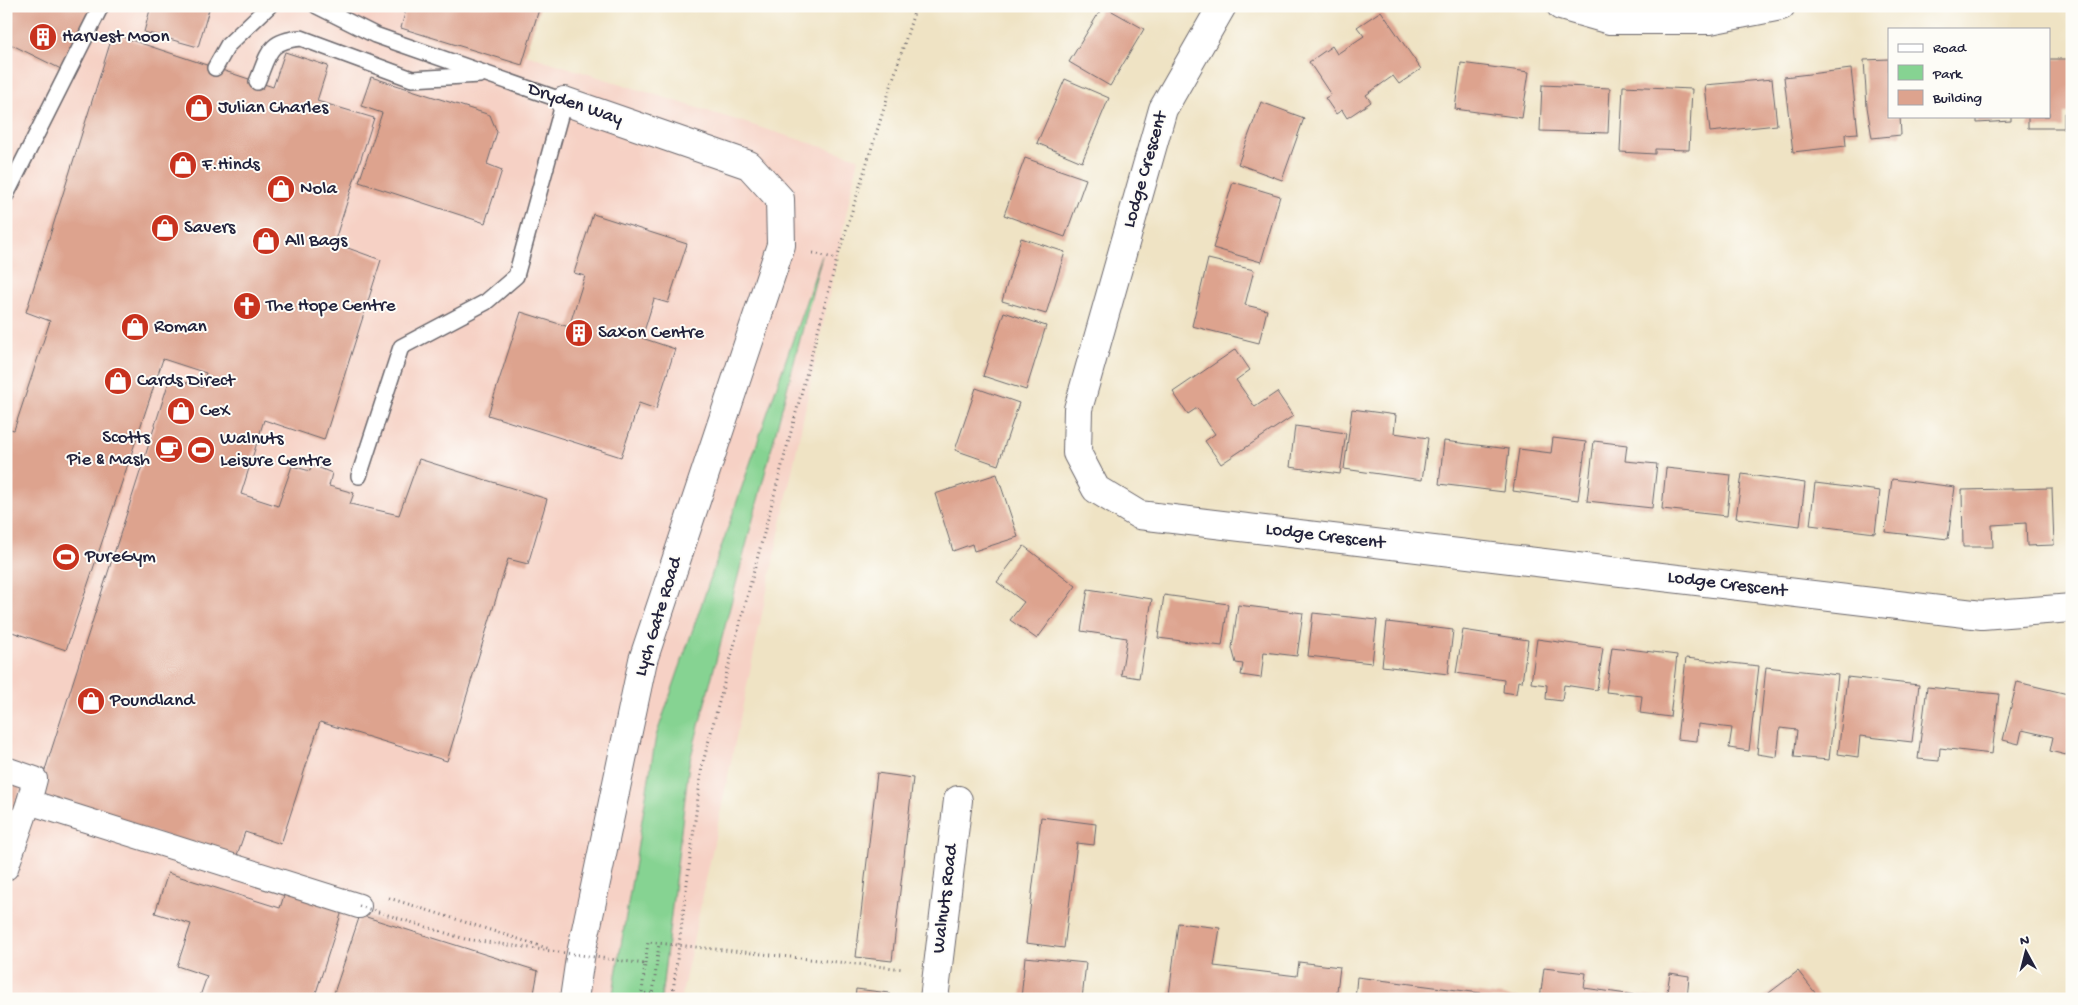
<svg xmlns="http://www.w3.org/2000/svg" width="2078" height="1005" viewBox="0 0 2078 1005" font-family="'Gochi Hand',sans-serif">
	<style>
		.built { fill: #f6d1c5 }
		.green { fill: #86d392; stroke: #547a66 }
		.building { fill: #dda38e }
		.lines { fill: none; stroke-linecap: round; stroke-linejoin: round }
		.service-casing { stroke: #6a666b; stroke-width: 18 }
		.pedestrian-casing { stroke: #6a666b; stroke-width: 26 }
		.minor-casing { stroke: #6a666b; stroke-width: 30 }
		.path { stroke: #6a666b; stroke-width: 3; stroke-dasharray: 1 4; stroke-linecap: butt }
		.service { stroke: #fff; stroke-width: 15 }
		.pedestrian { stroke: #fff; stroke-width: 24 }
		.minor { stroke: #fff; stroke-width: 28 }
		.path-bridge { stroke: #6a666b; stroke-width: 3; stroke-dasharray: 1 4; stroke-linecap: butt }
		.labels { text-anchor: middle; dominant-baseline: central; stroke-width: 4; stroke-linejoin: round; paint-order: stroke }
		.poi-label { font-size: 19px; fill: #22223b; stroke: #fdfcf7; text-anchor: start }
		.street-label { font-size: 19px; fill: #22223b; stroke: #fdfcf7 }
	</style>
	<rect width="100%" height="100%" fill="#fdfcf7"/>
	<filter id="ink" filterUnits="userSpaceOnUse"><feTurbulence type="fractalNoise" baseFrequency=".02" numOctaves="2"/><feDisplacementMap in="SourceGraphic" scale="10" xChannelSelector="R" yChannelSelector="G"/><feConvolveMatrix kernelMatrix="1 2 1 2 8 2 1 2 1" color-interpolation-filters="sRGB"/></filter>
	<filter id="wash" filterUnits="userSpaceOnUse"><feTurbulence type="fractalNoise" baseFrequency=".0096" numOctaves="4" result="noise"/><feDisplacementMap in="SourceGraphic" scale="20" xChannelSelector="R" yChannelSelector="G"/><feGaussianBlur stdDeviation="1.12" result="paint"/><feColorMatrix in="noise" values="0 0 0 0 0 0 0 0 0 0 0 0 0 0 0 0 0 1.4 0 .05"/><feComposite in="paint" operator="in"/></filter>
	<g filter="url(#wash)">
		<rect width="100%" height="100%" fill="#efe3c4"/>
		<path class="built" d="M6,6H530L518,52L858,158L681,999H6Z"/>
		<path class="green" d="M822,255L689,764L661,999H612L656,736Z"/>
		<g id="blocks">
			<g class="building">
				<path d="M6,6H95L63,70L6,42Z"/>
				<path d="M151,6H210L198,47L144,32Z"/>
				<path d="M407,6H540L522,65L401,28Z"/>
				<path d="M1103,6L1144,29L1110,86L1069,62Z"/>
				<path d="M1381,11L1421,69L1399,84L1393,76L1366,95L1371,102L1347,118L1342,110L1336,114L1325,98L1331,95L1309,62L1332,46L1337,54L1364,36L1357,27Z"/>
				<path d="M113,34L273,87L285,52L328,66L317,101L374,118L334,243L381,260L324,440L264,420L241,494L278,506L292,466L310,471L312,465L332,473L329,486L354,493L350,504L399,515L419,459L547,499L528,564L508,559L447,761L320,722L281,844L245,832L236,858L37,795L170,378L202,387L206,373L163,359L66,650L6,630V428L14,430L50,321L26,312Z"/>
				<path d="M1889,59V116H1900L1901,135L1872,138L1867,107L1864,60Z"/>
				<path d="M2049,59H2072V113H2064V128H2028V116H2049Z"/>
				<path d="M1461,63L1529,72L1522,118L1455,109Z"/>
				<path d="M1851,69L1858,133L1845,134L1846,146L1793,152L1784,77Z"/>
				<path d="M371,77L490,115L497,132L487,164L502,170L485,223L359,182L382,113L361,106Z"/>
				<path d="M1065,79L1109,98L1082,162L1037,143Z"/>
				<path d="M1772,79L1777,125L1710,132L1705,85Z"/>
				<path d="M1542,85L1610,88L1608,133L1540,131Z"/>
				<path d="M1623,86L1692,89L1689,150L1655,149V154L1620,152Z"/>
				<path d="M1261,102L1304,118L1282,180L1238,164Z"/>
				<path d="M1977,116H2011V121L1977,123Z"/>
				<path d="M1025,158L1086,179L1065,237L1004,215Z"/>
				<path d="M1233,182L1280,196L1261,262L1213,248Z"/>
				<path d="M593,214L687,244L668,303L654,299L642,338L675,349L656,409L639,403L621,457L488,415L521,312L569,327L585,276L574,273Z"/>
				<path d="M1021,238L1065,252L1046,314L1002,301Z"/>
				<path d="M1208,259L1254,270L1245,305L1267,310L1259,343L1192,326Z"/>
				<path d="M1004,312L1046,326L1026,390L983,376Z"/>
				<path d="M1236,349L1250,370L1236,380L1255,407L1277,392L1293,416L1221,464L1205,441L1215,434L1197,408L1188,414L1173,392Z"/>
				<path d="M976,388L1019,403L998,465L955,450Z"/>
				<path d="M1352,409L1396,415L1394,433L1428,438L1422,480L1344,469Z"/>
				<path d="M1295,426L1346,433L1340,474L1290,467Z"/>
				<path d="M1553,438L1586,442L1578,500L1513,491L1519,449L1551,453Z"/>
				<path d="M1444,441L1509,449L1504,492L1439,484Z"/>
				<path d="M1594,441L1627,445L1625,461L1657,464L1652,508L1587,501Z"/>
				<path d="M1666,468L1731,475L1727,516L1662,509Z"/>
				<path d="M997,474L1018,537L974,551L972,544L953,551L935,494Z"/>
				<path d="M1742,474L1805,483L1800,526L1736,518Z"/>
				<path d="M1892,479L1955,487L1948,539L1885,532Z"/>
				<path d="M1815,483L1880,491L1875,533L1810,525Z"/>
				<path d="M2052,488L2054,545L2027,546L2026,523L1992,525L1993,547H1963L1962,490Z"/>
				<path d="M1024,546L1076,586L1037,639L1010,620L1024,602L997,582Z"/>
				<path d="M1088,589L1152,599L1139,678L1121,675L1127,638L1081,631Z"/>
				<path d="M1164,595L1228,604L1222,646L1158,638Z"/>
				<path d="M1238,605L1303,613L1297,656L1264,652L1261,678L1241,675L1243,664L1236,663L1232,648Z"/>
				<path d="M1313,613L1377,620L1372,663L1308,656Z"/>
				<path d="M1387,622L1453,630L1448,674L1382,666Z"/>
				<path d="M1463,630L1528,640L1522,682L1518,681L1516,694L1503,692L1504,680L1456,673Z"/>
				<path d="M1537,639L1603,648L1597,690L1564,685L1562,701L1546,699L1547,685L1531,683Z"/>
				<path d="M1612,647L1677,655L1670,717L1640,713L1642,696L1606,692Z"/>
				<path d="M1686,658L1759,666L1749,751L1729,748L1732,728L1698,724L1697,741L1677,739Z"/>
				<path d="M1766,667L1838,675L1829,760L1794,757L1797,730L1780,728L1777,757L1757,754Z"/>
				<path d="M1847,677L1919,685L1912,742L1860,736L1858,757L1838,754Z"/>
				<path d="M2017,682L2072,695V731L2066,755L2050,751L2053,737L2022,730L2019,744L2003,740Z"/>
				<path d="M1927,687L1999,694L1992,754L1940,748L1939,761L1918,759Z"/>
				<path d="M877,773L913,778L892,961L856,957Z"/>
				<path d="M6,782L21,786L7,829H6Z"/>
				<path d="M1041,817L1096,824L1094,845L1077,843L1064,948L1026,943Z"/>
				<path d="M168,873L280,908L286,889L343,908L314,999H199L207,976L177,966L191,924L155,913Z"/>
				<path d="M360,915L538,971L533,999H332Z"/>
				<path d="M1178,923L1220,928L1214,966L1297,976L1299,962L1340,967L1336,999H1204L1169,995Z"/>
				<path d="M1025,957L1086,963L1082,999H1021Z"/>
				<path d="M1544,968L1586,973L1584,988L1664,999H1540Z"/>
				<path d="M1798,971L1820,999H1761Z"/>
				<path d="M1670,973L1689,976L1687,999H1666Z"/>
				<path d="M1357,977L1519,998V999H1355Z"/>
				<path d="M856,989L889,993L888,999H855Z"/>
			</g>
		</g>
	</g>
	<g filter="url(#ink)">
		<use href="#blocks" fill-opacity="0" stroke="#6a666b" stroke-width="1"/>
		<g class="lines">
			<defs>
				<g id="service">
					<path d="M317,6L375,35L564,101L516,276L486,302L401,347L359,476"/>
					<path d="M215,68L228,45L269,6"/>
					<path d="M257,82C269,54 267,41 301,38L412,79L480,75"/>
					<path d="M6,195L101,6"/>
				</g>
				<g id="pedestrian">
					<path d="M6,769L35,779L29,802L359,906"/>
					<path d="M6,868L29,802"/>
				</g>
				<g id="minor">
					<path d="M1222,6L1163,109L1078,409L1077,453L1096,489L1139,515L1982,615L2072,608"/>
					<path d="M1561,6L1610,20H1710L1781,6"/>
					<path d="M564,101L749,165L780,199L781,245L643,660L580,958L574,999"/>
					<path d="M934,999L958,800"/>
				</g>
			</defs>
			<use href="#service" class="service-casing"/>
			<use href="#pedestrian" class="pedestrian-casing"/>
			<use href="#minor" class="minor-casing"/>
			<g class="path">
				<path d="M813,253L837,259"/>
				<path d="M389,898L550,949"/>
				<path d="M645,964L648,942L904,969"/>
				<path d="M672,999L702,766L837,259L916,6"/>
			</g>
			<use href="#service" class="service"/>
			<use href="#pedestrian" class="pedestrian"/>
			<use href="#minor" class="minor"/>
			<path class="path-bridge" d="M359,906L465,939L645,964L642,993L653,994L659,944"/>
		</g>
	</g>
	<defs>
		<symbol id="building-disc" viewBox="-11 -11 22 22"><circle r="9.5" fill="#c8321e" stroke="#fdfcf7"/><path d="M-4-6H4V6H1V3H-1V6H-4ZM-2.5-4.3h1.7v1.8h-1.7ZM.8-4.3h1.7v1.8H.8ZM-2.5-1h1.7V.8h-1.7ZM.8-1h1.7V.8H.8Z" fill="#fff"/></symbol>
		<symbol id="shop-disc" viewBox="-11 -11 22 22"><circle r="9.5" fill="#c8321e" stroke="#fdfcf7"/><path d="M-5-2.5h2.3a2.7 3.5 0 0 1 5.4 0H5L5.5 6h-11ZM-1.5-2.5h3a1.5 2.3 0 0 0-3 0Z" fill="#fff"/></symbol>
		<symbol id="church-disc" viewBox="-11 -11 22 22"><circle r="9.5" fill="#c8321e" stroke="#fdfcf7"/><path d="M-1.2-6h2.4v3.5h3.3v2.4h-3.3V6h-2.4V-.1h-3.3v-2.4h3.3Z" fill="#fff"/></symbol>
		<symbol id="cafe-disc" viewBox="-11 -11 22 22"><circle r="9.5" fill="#c8321e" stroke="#fdfcf7"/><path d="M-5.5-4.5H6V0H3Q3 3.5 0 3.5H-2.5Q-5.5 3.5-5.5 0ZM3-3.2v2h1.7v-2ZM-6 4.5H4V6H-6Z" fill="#fff"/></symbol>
		<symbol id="stadium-disc" viewBox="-11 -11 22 22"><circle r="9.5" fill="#c8321e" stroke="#fdfcf7"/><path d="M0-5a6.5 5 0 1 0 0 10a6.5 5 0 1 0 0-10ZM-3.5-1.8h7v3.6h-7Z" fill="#fff"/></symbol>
	</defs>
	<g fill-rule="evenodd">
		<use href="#building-disc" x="27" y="21" width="32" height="32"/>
		<use href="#shop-disc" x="183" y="92" width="32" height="32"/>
		<use href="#shop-disc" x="167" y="149" width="32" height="32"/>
		<use href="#shop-disc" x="265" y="173" width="32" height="32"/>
		<use href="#shop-disc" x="149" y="212" width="32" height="32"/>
		<use href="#shop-disc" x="250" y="225" width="32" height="32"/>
		<use href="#church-disc" x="231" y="290" width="32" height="32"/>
		<use href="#shop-disc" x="119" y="311" width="32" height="32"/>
		<use href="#building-disc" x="563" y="317" width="32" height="32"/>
		<use href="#shop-disc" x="102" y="365" width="32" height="32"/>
		<use href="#shop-disc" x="165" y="395" width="32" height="32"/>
		<use href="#cafe-disc" x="153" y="433" width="32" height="32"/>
		<use href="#stadium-disc" x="185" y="434" width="32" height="32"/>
		<use href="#stadium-disc" x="50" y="541" width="32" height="32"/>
		<use href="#shop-disc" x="75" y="685" width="32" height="32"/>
	</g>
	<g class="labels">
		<g class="poi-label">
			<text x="62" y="37">Harvest Moon</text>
			<text x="218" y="108">Julian Charles</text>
			<text x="202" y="165">F.Hinds</text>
			<text x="300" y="189">Nola</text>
			<text x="184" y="228">Savers</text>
			<text x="285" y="241">All Bags</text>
			<text x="266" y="306">The Hope Centre</text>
			<text x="154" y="327">Roman</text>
			<text x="598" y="333">Saxon Centre</text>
			<text x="137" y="381">Cards Direct</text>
			<text x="200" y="411">CeX</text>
			<text x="150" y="438" text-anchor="end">Scotts<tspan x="150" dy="22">Pie &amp; Mash</tspan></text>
			<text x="220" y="439">Walnuts<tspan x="220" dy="22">Leisure Centre</tspan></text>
			<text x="85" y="557">PureGym</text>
			<text x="110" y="701">Poundland</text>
		</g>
		<g class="street-label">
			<text transform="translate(575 105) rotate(19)">Dryden Way</text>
			<text transform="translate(1146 170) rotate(-74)">Lodge Crescent</text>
			<text transform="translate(1325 537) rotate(7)">Lodge Crescent</text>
			<text transform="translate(1727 585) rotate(7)">Lodge Crescent</text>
			<text transform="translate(659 617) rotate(-73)">Lych Gate Road</text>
			<text transform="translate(946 899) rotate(-83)">Walnuts Road</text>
		</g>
	</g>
	<rect width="2078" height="1005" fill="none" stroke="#fdfcf7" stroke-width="25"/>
	<rect x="1888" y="28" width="162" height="90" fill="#fdfcf7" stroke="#a5a5ac"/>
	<rect x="1898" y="44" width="25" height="8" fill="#ffffff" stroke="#a5a5ac"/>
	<text x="1933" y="52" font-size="15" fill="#22223b">Road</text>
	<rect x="1898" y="65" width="25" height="15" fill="#86d392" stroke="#a5a5ac"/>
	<text x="1933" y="78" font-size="15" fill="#22223b">Park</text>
	<rect x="1898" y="90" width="25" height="15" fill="#dda38e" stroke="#a5a5ac"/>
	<text x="1933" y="102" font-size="15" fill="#22223b">Building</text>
	<g transform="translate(2026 952) rotate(353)" stroke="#fdfcf7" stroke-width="4" paint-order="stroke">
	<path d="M0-4L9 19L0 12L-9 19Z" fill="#22223b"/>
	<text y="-8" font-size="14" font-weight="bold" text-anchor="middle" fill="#22223b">N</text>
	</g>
</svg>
